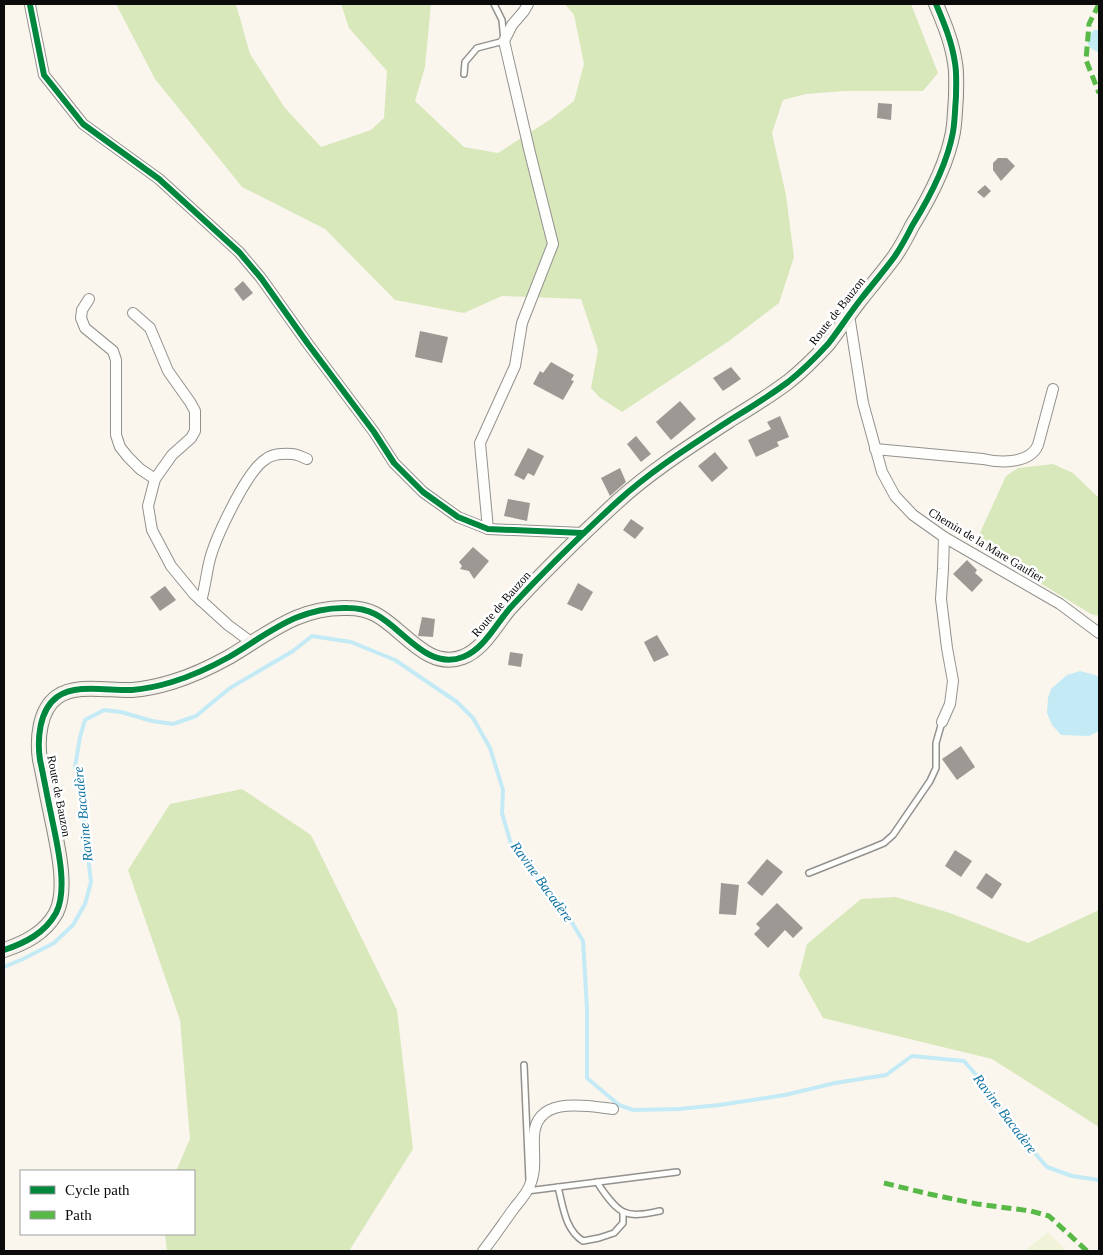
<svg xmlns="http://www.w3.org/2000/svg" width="1103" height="1255" viewBox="0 0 1103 1255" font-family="Georgia,serif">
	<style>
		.forest { fill: #d8e8bb }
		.pitch { fill: #f0f3d7 }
		.water { fill: #c3eaf5 }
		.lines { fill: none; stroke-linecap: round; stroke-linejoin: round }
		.stream { stroke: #c3eaf5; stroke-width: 4 }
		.building { fill: #9c9994 }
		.lane-casing { stroke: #93918d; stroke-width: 8 }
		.street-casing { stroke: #93918d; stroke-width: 12 }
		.secondary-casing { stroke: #898784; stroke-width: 16 }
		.lane { stroke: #fefefc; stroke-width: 5 }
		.street { stroke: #fefefc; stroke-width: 10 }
		.secondary { stroke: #f4f1e8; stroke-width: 14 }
		.quiet { stroke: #58b947; stroke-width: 5; stroke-dasharray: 10 5; stroke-linecap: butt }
		.cycleway-casing { stroke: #fff; stroke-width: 9 }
		.cycleway { stroke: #00873e; stroke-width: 6 }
		.labels { text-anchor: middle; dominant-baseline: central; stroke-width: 5; stroke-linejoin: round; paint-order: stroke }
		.street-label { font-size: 12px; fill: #0b0b0b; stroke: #fff }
		.water-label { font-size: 14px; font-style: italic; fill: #1174a1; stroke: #fff }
	</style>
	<rect width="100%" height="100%" fill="#faf6ee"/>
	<g class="forest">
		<path d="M116,4H236L250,54L285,108L321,147L371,130L384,118L387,71L349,28L341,4H431L425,67L415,101L464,147L498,153L551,119L574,101L584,64L574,15L565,4H911L938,73L923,91H845L806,94L783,100L772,133L786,195L794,257L779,303L729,341L622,412L599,397L591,388L598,350L581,299L502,296L464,313L395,300L325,229L242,187L155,79Z"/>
		<path d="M1053,464L1073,473L1099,498V616L1091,614L989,552L979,535L1006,476L1018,468Z"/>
		<path d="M242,789L311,835L397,1010L413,1149L349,1251H167L165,1234H194V1171H176L190,1139L180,1020L128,870L170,804Z"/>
		<path d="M896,897L950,913L1028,943L1099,910V1127L992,1059L823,1018L799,975L807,944L861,899Z"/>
	</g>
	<path class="pitch" d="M1048,1232L1066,1251H1025Z"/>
	<g class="water">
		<path d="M1094,30H1099V52C1091,50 1087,46 1087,38Z"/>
		<path d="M1080,671L1095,675L1099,678V731L1089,736L1061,735L1052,725L1047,713L1048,698L1051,689L1067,675Z"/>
	</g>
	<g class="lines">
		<path class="stream" d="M4,967L23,959L54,943L73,925L85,904L91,882L81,795L75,767L80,737L85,720L104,710L121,712L152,721L173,724L196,716L230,688L293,651L312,636L351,642L395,660L457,702L473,718L490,748L503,790L502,813L511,844L530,864L550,897L568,916L583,941L587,1009V1078L619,1105L633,1110L679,1109L719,1105L785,1095L835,1083L886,1075L912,1056L964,1061L991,1092L1019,1135L1047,1167L1072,1176L1099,1180"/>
	</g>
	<g class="building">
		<path d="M878,103L892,104L891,120L877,118Z"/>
		<path d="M998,158H1007L1015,166L1001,181L993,170V163Z"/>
		<path d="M985,185L991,191L984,198L977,192Z"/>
		<path d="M243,281L253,293L243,301L234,289Z"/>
		<path d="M420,331L448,337L442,363L415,357Z"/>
		<path d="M551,362L574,375L571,380L574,381L563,400L533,384L540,371L543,373Z"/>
		<path d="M731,367L741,379L723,391L713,378Z"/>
		<path d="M680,401L696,419L671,440L656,422Z"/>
		<path d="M780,416L789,437L777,442L779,446L756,457L748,440L771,429L767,422Z"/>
		<path d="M636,436L651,454L641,462L627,444Z"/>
		<path d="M528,448L544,456L534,476L528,473L524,480L514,475Z"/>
		<path d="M715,452L728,468L712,482L698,466Z"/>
		<path d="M620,468L626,482L610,496L601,478Z"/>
		<path d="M508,499L530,503L527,521L504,516Z"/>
		<path d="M631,519L644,528L635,539L623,530Z"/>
		<path d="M473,547L489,561L474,579L469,571L460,569L462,566L459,562Z"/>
		<path d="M967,560L977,570L975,573L983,580L972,592L953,574Z"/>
		<path d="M578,583L593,592L582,611L567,604Z"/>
		<path d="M165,586L176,600L160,611L150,597Z"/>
		<path d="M422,617L435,619L433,637L418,636Z"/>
		<path d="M657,635L669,655L654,662L644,642Z"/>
		<path d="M510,652L523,654L521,667L508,665Z"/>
		<path d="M961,746L975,767L957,780L942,759Z"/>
		<path d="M955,850L972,861L961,877L945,866Z"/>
		<path d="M767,859L783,872L762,896L747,883Z"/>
		<path d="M986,873L1002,884L992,899L976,888Z"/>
		<path d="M721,883L739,885L736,915L719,914Z"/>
		<path d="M777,903L803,928L793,938L785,930L768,948L754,934L760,928L756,924Z"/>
	</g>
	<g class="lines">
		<defs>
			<g id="lane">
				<path d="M464,74L465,62L477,48L504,41L502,20L494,4"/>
				<path d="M809,873L872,848L884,843L893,835L930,781L936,768V743L942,722"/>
				<path d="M524,1065L529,1180"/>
				<path d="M597,1182C602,1190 615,1209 624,1212C634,1217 649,1213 660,1211"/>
				<path d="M558,1187C563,1206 565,1230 583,1241L599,1238L614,1233L623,1223V1212"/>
				<path d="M527,1191L677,1172"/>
			</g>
			<g id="street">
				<path d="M30,5L44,75L83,124L159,179L239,252L261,278L308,344L374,432L394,463L423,492L458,517L488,529L583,533"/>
				<path d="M89,299L82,310L81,318L85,328L113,351L116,360V435L120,447L128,457L140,469L155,479"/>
				<path d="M133,313L150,328L168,371L190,402L195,411V431L191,438L172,455L155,479L148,506L152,530L171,566L194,594L228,625L251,642"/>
				<path d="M849,315L863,403L882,472L895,496L913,515L944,537L1060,604L1099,633"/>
				<path d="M875,449L983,459C1000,463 1030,464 1038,445L1053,389"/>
				<path d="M488,529L480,443L515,366L522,323L553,244L530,153L504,41L512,25L524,11L528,4"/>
				<path d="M201,601C205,588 206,576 209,563C214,540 247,470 266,459C272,454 284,453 292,454C297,454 302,457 307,459"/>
				<path d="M942,722L950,704L953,681L947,648L941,599L943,569L944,537"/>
				<path d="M483,1251C494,1237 504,1222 515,1207C520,1201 527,1193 530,1185C537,1169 533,1152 534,1136C536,1095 587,1106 613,1109"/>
			</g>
			<path id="secondary" d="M4,950C25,943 45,933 56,913C69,888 56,840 51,814C47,796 44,778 40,760C37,740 39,710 57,697C76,683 109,691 132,690C145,689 159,686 172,682C192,676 211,667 229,657C268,634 299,606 348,608C357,608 367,610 375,614C403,628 427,671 463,657C484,649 496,624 510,608C545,570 581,535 618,501C652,470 692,445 730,420C750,408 769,396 788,382C802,371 816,357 828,344C839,330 849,314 861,299C872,285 884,271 895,256C901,247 907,236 912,226C930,197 947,165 953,132C955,120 955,108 956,97C956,86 957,74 955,63C952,42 944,23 936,4"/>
		</defs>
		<use href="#lane" class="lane-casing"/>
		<use href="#street" class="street-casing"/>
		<use href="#secondary" class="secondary-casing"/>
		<use href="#lane" class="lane"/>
		<use href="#street" class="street"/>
		<use href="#secondary" class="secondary"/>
		<g class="quiet">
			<path d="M1099,4L1089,24L1086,60L1099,93"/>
			<path d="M884,1183L929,1194L977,1204L1031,1211L1049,1216L1087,1251"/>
		</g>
		<defs>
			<g id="cycleway">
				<path d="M30,5L44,75L83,124L159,179L239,252L261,278L308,344L374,432L394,463L423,492L458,517L488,529L583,533"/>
				<path d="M4,950C25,943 45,933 56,913C69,888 56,840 51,814C47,796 44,778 40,760C37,740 39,710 57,697C76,683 109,691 132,690C145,689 159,686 172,682C192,676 211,667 229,657C268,634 299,606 348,608C357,608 367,610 375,614C403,628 427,671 463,657C484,649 496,624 510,608C545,570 581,535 618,501C652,470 692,445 730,420C750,408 769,396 788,382C802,371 816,357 828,344C839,330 849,314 861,299C872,285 884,271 895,256C901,247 907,236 912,226C930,197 947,165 953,132C955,120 955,108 956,97C956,86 957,74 955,63C952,42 944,23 936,4"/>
			</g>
		</defs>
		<use href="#cycleway" class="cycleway-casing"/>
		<use href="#cycleway" class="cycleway"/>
	</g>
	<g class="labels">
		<g class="street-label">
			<text transform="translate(837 311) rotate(-52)">Route de Bauzon</text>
			<text transform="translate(986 545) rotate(31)">Chemin de la Mare Gaufier</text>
			<text transform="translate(501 604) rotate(-49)">Route de Bauzon</text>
			<text transform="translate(59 796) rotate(79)">Route de Bauzon</text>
		</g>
		<g class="water-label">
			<text transform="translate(83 814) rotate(-96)">Ravine Bacadère</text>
			<text transform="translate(542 882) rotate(54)">Ravine Bacadère</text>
			<text transform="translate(1005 1114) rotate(53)">Ravine Bacadère</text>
		</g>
	</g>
	<rect width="1103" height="1255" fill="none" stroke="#0b0b0b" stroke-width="10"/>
	<rect x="20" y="1170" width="175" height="65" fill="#ffffff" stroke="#9d9d9d"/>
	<rect x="30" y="1186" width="25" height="8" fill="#00873e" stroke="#9d9d9d"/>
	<text x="65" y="1195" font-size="15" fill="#0b0b0b">Cycle path</text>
	<rect x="30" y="1211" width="25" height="8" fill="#58b947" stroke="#9d9d9d"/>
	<text x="65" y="1220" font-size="15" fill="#0b0b0b">Path</text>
</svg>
